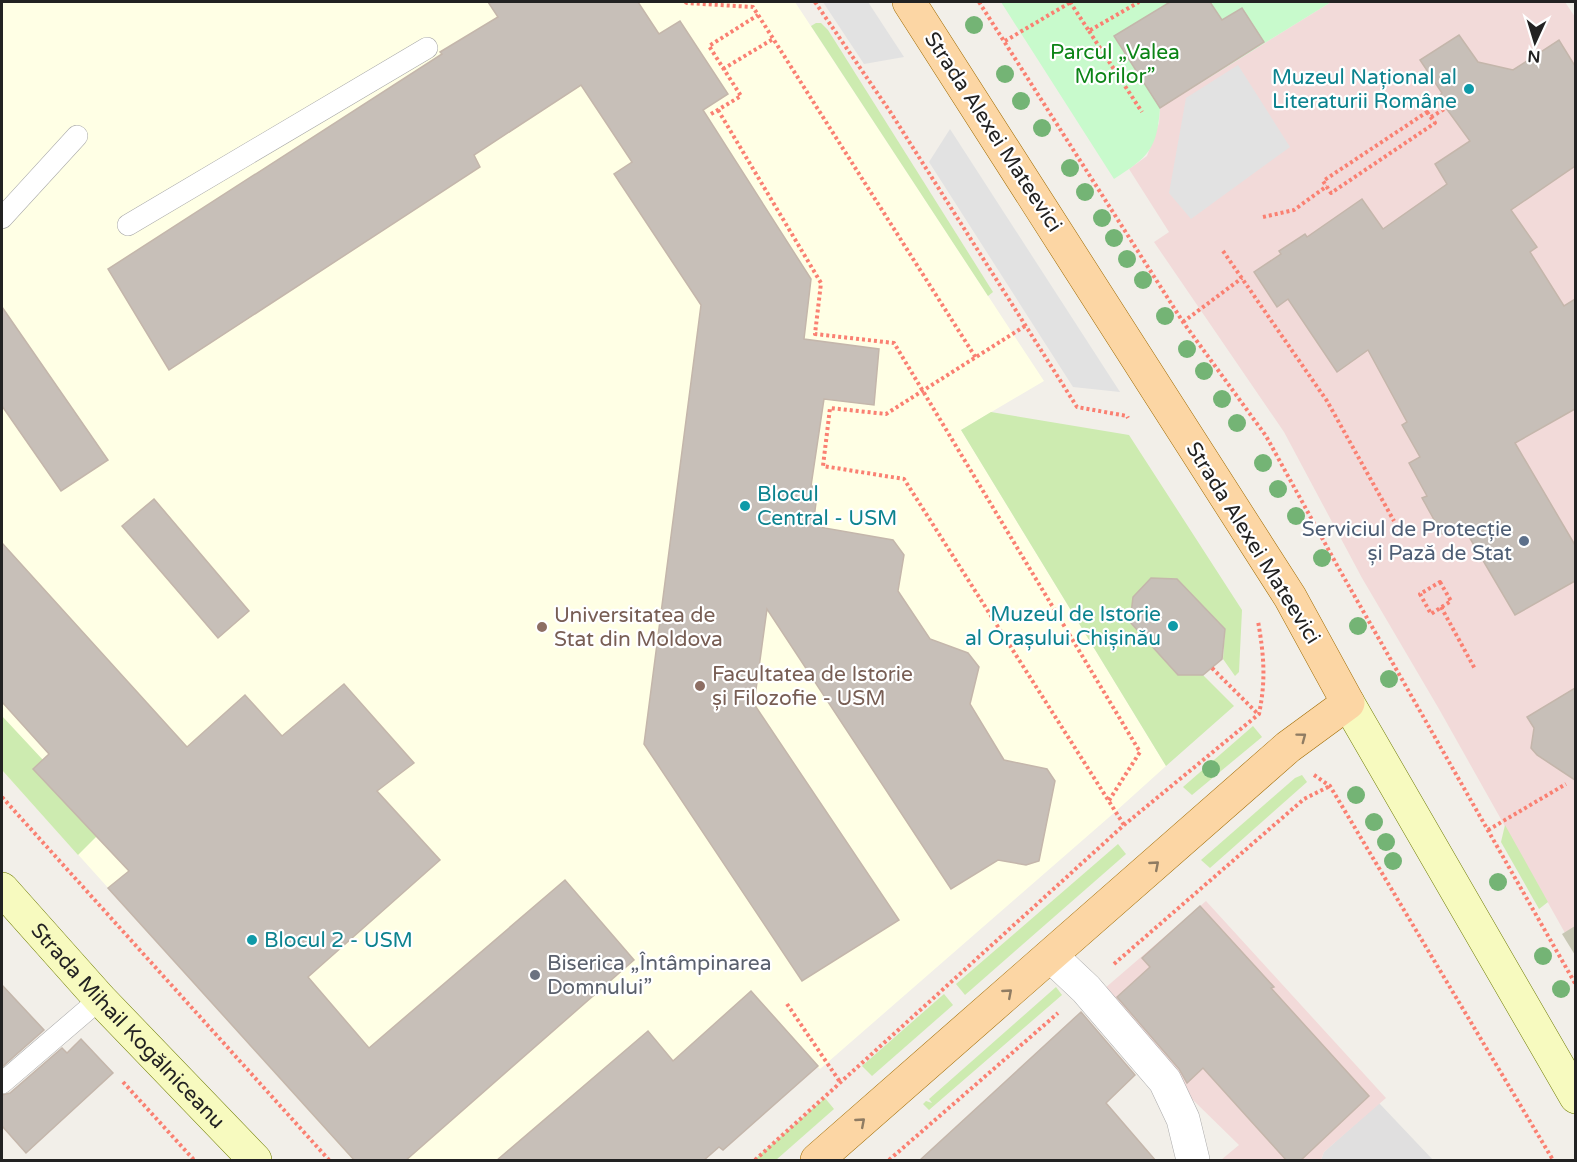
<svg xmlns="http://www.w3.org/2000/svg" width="1577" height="1162" viewBox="0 0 1577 1162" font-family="'Varela Round',sans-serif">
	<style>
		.residential { fill: #e0dfdf }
		.commercial { fill: #f2dad9 }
		.education { fill: #ffffe5 }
		.construction { fill: #c7c7b4 }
		.grass { fill: #cdebb0 }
		.park { fill: #c8facc }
		.parking { fill: #e2e2e2 }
		.building { fill: #c7bfb8; stroke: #c4b6ab; stroke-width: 1.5 }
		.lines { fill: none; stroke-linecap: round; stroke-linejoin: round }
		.lane-casing { stroke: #a9a9a9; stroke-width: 22 }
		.street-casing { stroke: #a9a9a9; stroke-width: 34 }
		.secondary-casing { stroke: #707d05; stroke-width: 34 }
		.primary-casing { stroke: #a06b00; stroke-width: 34 }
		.path { stroke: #fa8072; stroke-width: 4; stroke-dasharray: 3 3; stroke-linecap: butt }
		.lane { stroke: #fff; stroke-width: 21 }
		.street { stroke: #fff; stroke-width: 33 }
		.secondary { stroke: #f7fabf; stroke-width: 33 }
		.primary { stroke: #fcd6a4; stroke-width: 33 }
		.tree { fill: #74b475 }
		.oneway { stroke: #8f7c63 }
		.culture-dot { fill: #0f9aa8; stroke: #fff; stroke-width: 2 }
		.service-dot { fill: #5c6f8a; stroke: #fff; stroke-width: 2 }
		.education-dot { fill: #8d6e63; stroke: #fff; stroke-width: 2 }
		.worship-dot { fill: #6b7280; stroke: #fff; stroke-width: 2 }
		.labels { text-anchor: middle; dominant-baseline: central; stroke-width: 4.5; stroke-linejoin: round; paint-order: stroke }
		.park-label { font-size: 21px; fill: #0c8416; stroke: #fff }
		.culture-label { font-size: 21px; fill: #0d838f; stroke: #fff; text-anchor: end }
		.street-label { font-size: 21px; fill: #222; stroke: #fff }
		.service-label { font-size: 21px; fill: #4e5e75; stroke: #fff; text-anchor: end }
		.education-label { font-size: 21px; fill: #785e54; stroke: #fff; text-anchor: start }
		.worship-label { font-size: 21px; fill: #5b616d; stroke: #fff; text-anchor: start }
	</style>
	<rect width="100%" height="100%" fill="#f2efe9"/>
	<path class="residential" d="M1379,1103L1433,1160H1321L1324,1152Z"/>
	<g class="commercial">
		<path d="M1331,2H1565L1575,17L1576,926L1565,933L1439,709L1362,578L1284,432L1154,242L1169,232L1129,169L1147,156L1159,123L1160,108Z"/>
		<path d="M1206,901L1386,1098L1324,1152L1321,1160H1221L1239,1145L1148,1056L1097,995Z"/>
	</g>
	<path class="education" d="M2,2H795L1044,381L961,430L1166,766L1115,812L820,1069L817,1066L723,1150L719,1147L703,1160H353L2,770Z"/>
	<path class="construction" d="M1575,926V955L1562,934Z"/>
	<g class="grass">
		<path d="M816,23H821L828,30L993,292L988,296L811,26Z"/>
		<path d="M991,412L1129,435L1242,610L1239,672L1235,676L1223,659L1225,629L1177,579L1151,578L1133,597L1130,622L1178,675H1203L1234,706L1166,766L961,430Z"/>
		<path d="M2,716L43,760L33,769L97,836L78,855L2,770Z"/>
		<path d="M1253,726L1262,737L1192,795L1183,787Z"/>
		<path d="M1302,775L1307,782L1210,868L1201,860L1295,778Z"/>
		<path d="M1505,825L1548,902L1539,909L1501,842Z"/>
		<path d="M1118,844L1126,854L965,995L956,984Z"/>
		<path d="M1056,987L1062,995L929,1110L923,1104L926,1101L932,1103L929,1099Z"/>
		<path d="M944,994L953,1005L872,1076L862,1066Z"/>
		<path d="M825,1098L834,1109L776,1160H754Z"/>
	</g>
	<path class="park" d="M1001,2H1331L1160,108C1157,150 1148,157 1114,179Z"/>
	<g class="parking">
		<path d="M823,2H868L904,57L864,64Z"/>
		<path d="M1238,65L1290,147L1191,219L1169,193L1186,98Z"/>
		<path d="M950,129L1120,392L1073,387L929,162Z"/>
	</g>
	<g class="building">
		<path d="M488,2H638L659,34L680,21L728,94L703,110L811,279L804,339L879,349L874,405L824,399L811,486L818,487L813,526L893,540L904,555L898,591L930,639L968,653L979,667L970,704L1004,760L1047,769L1055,781L1039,861L1026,865L998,860L951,889L767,609L754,704L899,920L802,981L644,744L701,305L614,174L632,162L581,85L474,155L480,167L169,370L108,269L442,54L440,52L498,17Z"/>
		<path d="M1170,2H1210L1222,20L1242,8L1264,42L1160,108L1114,36Z"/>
		<path d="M1459,35L1478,62L1513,70L1559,40L1575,66V166L1511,210L1537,247L1530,252L1564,306L1575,299V409L1515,443L1575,545V581L1515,615L1461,523L1442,534L1422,498L1427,496L1409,463L1420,457L1402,425L1407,422L1368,350L1337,372L1288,299L1277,307L1254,272L1281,254L1279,251L1305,234L1307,237L1362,199L1383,229L1447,184L1435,164L1470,141L1438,97L1442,93L1420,60Z"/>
		<path d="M2,307L108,460L61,491L2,406Z"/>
		<path d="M154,499L249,611L218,638L122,526Z"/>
		<path d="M2,543L187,747L245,695L282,736L344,684L414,763L377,791L440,860L308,977L369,1048L565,880L634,960L405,1161H355L108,888L129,871L33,769L49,754L2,702Z"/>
		<path d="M1151,578L1177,579L1225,629L1222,659L1203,675H1178L1130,622L1133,597Z"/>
		<path d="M1575,688V780L1537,755L1531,748L1534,728L1527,717Z"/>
		<path d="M1200,906L1274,987L1271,988L1369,1096L1300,1161H1287L1203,1068L1187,1083L1179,1069L1117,997L1150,967L1142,958Z"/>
		<path d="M2,985L44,1030L2,1067Z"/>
		<path d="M751,991L818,1066L723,1150L719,1147L703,1161H496L648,1031L673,1061Z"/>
		<path d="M1081,1012L1135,1075L1106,1103L1156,1161H919Z"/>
		<path d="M81,1039L113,1073L26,1153L2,1126V1095L10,1093L62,1048L67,1053Z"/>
	</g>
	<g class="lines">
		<defs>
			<g id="lane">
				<path d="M2,218L77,136"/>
				<path d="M128,225L427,48"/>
				<path d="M2,1083L100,999"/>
			</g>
			<path id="street" d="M1051,956L1086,989L1165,1081L1183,1119L1193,1160"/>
			<g id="secondary">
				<path d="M1348,703L1576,1097"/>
				<path id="s1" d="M2,889L100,999L255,1160"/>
			</g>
			<path id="primary" d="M817,1160L1288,747L1348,703L1290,597L909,2"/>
		</defs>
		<use href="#lane" class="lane-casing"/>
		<use href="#street" class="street-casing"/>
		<use href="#secondary" class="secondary-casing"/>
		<use href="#primary" class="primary-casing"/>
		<g class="path">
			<path d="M685,2L687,3L753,7L976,358"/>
			<path d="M815,2L891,113L1077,407L1127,416L1128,418"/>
			<path d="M979,2L1183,322L1266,436L1338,567L1576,985"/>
			<path d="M1070,2L1089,31L1139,2"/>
			<path d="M1089,31L1142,112"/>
			<path d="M1005,41L1071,2"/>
			<path d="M723,69L773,39"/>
			<path d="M718,110L821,283L815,334L894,343L1140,752L1108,802"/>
			<path d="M1427,112L1435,123L1331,193L1323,181Z"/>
			<path d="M711,114L741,96L709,46L758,15"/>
			<path d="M1431,117L1446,108"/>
			<path d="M1263,217L1294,210L1327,186"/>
			<path d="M1223,251L1327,401L1394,521"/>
			<path d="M1183,322L1242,278"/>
			<path d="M1025,326L886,414L830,408L823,466L904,479L1124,825"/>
			<path d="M1440,582L1451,601L1431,614L1420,594Z"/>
			<path d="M1441,607L1475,669"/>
			<path d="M1212,668L1258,714"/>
			<path d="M1314,775L1330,786L1553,1160"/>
			<path d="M2,797L329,1160"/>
			<path d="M1488,830L1566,784"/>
			<path d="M1114,964L1304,799L1330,786"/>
			<path d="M787,1004L840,1082"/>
			<path d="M123,1082L194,1160"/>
			<path d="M755,1160L1124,825L1259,714C1266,680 1264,656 1258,621"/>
			<path d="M889,1160L1058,1013"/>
		</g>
		<use href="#lane" class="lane"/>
		<use href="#street" class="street"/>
		<use href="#secondary" class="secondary"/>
		<use href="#primary" class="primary"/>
	</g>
	<g class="tree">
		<circle cx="974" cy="25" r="9"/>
		<circle cx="1005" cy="74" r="9"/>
		<circle cx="1021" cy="101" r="9"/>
		<circle cx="1042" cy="128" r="9"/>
		<circle cx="1070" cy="168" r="9"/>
		<circle cx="1085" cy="192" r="9"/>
		<circle cx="1102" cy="218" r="9"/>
		<circle cx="1114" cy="238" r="9"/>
		<circle cx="1127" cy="259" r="9"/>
		<circle cx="1143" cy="280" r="9"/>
		<circle cx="1165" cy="316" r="9"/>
		<circle cx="1187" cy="349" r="9"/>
		<circle cx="1204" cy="371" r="9"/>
		<circle cx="1222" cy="399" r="9"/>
		<circle cx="1237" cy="423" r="9"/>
		<circle cx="1263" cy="463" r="9"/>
		<circle cx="1278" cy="489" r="9"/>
		<circle cx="1296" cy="516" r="9"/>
		<circle cx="1322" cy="558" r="9"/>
		<circle cx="1358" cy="626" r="9"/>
		<circle cx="1389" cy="679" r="9"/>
		<circle cx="1211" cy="769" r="9"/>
		<circle cx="1356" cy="795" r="9"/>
		<circle cx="1374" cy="822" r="9"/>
		<circle cx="1386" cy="842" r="9"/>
		<circle cx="1393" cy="861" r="9"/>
		<circle cx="1498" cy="882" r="9"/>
		<circle cx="1543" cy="956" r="9"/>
		<circle cx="1561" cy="989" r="9"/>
	</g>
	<defs><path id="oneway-chevron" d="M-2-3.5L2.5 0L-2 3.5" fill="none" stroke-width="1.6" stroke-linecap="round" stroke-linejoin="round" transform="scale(1.5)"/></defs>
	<g class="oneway">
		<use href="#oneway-chevron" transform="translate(1302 737) rotate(-37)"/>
		<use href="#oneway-chevron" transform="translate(1155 865) rotate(-41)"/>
		<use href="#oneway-chevron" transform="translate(1008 993) rotate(-41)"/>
		<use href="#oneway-chevron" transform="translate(861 1122) rotate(-41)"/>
	</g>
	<g class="culture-dot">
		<circle cx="1469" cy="89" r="6"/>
		<circle cx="745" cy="506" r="6"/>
		<circle cx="1173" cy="626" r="6"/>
		<circle cx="252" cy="940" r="6"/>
	</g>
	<circle class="service-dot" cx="1524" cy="541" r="6"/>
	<g class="education-dot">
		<circle cx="542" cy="627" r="6"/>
		<circle cx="700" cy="686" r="6"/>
	</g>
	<circle class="worship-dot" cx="535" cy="975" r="6"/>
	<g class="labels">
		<g class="park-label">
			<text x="1115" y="52">Parcul „Valea<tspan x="1115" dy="24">Morilor”</tspan></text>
		</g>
		<g class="culture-label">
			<text x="1457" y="77">Muzeul Național al<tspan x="1457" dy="24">Literaturii Române</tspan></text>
			<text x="757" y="494" text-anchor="start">Blocul<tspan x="757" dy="24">Central - USM</tspan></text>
			<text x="1161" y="614">Muzeul de Istorie<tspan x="1161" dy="24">al Orașului Chișinău</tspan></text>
			<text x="264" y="940" text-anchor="start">Blocul 2 - USM</text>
		</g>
		<g class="street-label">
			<text transform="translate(993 132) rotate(57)">Strada Alexei Mateevici</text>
			<text transform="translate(1253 543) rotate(58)">Strada Alexei Mateevici</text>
			<text stroke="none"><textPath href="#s1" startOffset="186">Strada Mihail Kogălniceanu</textPath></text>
		</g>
		<g class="service-label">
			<text x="1512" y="529">Serviciul de Protecție<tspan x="1512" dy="24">și Pază de Stat</tspan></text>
		</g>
		<g class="education-label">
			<text x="554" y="615">Universitatea de<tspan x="554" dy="24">Stat din Moldova</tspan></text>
			<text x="712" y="674">Facultatea de Istorie<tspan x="712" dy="24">și Filozofie - USM</tspan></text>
		</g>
		<g class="worship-label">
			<text x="547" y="963">Biserica „Întâmpinarea<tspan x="547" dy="24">Domnului”</tspan></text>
		</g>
	</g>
	<rect width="1577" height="1162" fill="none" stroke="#222222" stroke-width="6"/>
	<g transform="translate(1535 42) rotate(184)" stroke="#ffffff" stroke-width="4.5" paint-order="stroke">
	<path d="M0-4.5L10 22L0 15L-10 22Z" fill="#222222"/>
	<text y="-9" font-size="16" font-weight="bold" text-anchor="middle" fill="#222222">N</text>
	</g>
</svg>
